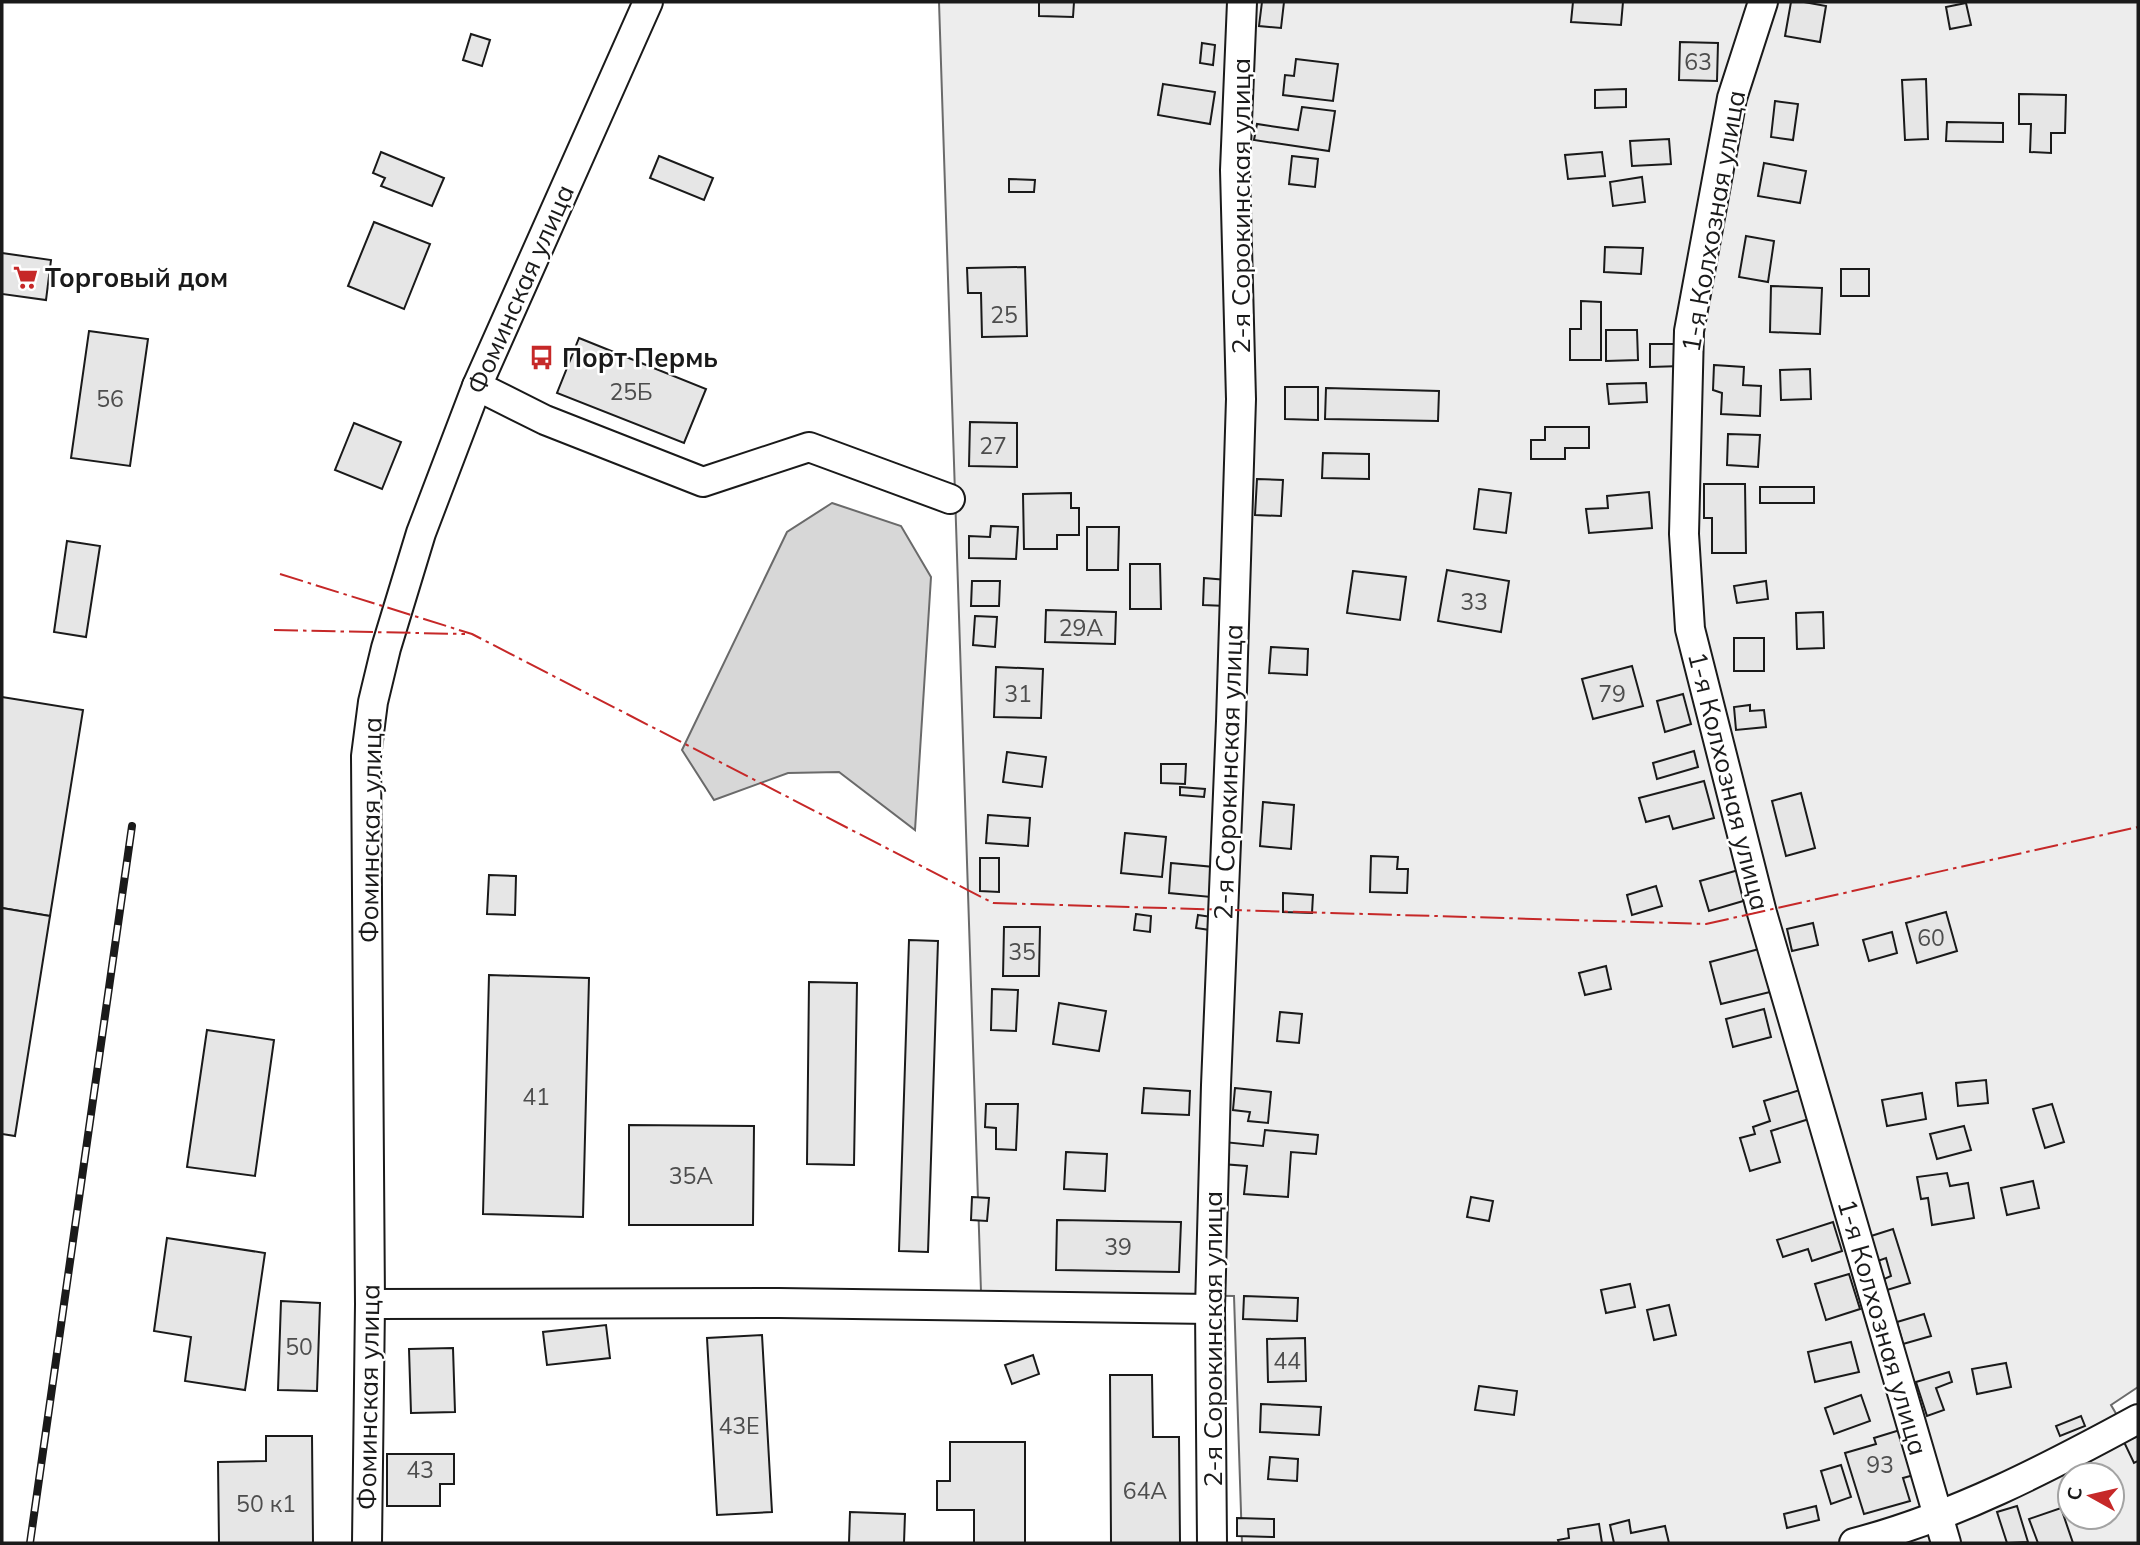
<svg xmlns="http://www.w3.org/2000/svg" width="2140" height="1545" viewBox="0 0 2140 1545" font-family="Mulish,sans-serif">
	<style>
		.green { fill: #ededed; stroke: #6a6a6a; stroke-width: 2; fill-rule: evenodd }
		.water { fill: #d7d7d7; stroke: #6a6a6a; stroke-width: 2 }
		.building { fill: #e6e6e6; stroke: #1a1a1a; stroke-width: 2 }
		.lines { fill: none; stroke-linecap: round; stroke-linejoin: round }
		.minor-casing { stroke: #1a1a1a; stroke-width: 32 }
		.minor { stroke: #fff; stroke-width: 28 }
		.rail-casing { stroke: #1a1a1a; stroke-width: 8 }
		.rail { stroke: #fff; stroke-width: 5; stroke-dasharray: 16; stroke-linecap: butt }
		.power { stroke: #c62828; stroke-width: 2; stroke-dasharray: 24 5 3.5 5; stroke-linecap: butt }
		.labels { text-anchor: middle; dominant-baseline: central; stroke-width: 5; stroke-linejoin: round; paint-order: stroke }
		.number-label { font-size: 23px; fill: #4d4d4d }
		.street-label { font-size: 26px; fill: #1a1a1a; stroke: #fff }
		.poi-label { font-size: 26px; font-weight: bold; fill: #1a1a1a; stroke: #fff; text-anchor: start }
	</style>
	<rect width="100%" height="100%" fill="#fff"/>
	<path class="green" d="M939,2H2138V1387L2111,1405L2138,1451V1543H1242L1234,1296L981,1292ZM2070,1475H2112V1517H2070Z"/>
	<path class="water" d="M832,503L901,526L931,577L915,830L839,772L788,773L714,800L682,750L787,532Z"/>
	<g class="building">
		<path d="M1039,2H1074L1073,17L1039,16Z"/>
		<path d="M1262,2H1284L1281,28L1259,26Z"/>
		<path d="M1573,2H1623L1621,25L1571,22Z"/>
		<path d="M1791,2H1804L1826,6L1820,42L1785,36Z"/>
		<path d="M1966,3L1971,25L1950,29L1946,7Z"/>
		<path d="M471,34L490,40L482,66L463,60Z"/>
		<path d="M1680,42L1718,43L1717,81L1679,80Z"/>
		<path d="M1202,43L1215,45L1213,65L1200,63Z"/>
		<path d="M1296,59L1338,64L1333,101L1283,95L1285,75L1294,76Z"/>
		<path d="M1926,79L1928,139L1905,140L1902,80Z"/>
		<path d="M1163,84L1215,92L1210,124L1158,115Z"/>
		<path d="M1626,89V107L1595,108V90Z"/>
		<path d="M2019,94L2066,95L2065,133H2051V153L2030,152L2031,124H2019Z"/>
		<path d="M1775,101L1798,104L1793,140L1771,137Z"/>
		<path d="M1302,107L1335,111L1329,151L1254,140L1257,124L1298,130Z"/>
		<path d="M1947,122L2003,123V142L1946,141Z"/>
		<path d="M1669,139L1671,164L1632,166L1630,141Z"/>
		<path d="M381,152L444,178L432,206L381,186L385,178L373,173Z"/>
		<path d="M1602,152L1605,176L1568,179L1565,155Z"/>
		<path d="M659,156L713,178L704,200L650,178Z"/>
		<path d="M1292,156L1318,159L1315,187L1289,184Z"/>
		<path d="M1764,163L1806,171L1800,203L1758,196Z"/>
		<path d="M1642,177L1645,202L1613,206L1610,182Z"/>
		<path d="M1009,179L1035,180L1034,192H1009Z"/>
		<path d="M374,222L430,244L404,309L348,286Z"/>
		<path d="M1746,236L1774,241L1768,282L1739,277Z"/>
		<path d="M1605,247L1643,248L1641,274L1604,272Z"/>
		<path d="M2,253L51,260L46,300L2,294Z"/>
		<path d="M1025,267L1027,336L982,337L981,293H968L967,268Z"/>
		<rect x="1841" y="269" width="28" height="27"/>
		<path d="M1771,286L1822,288L1820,334L1770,332Z"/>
		<path d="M1581,301L1601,302V360H1570V329H1581Z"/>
		<path d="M1606,330H1637L1638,360L1606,361Z"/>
		<path d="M89,331L148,339L130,466L71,458Z"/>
		<path d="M579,338L706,389L684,443L557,393Z"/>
		<path d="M1650,344H1681L1682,366L1650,367Z"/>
		<path d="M1714,365L1744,367L1743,385L1761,386L1760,416L1721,414L1722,393L1713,390Z"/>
		<path d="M1810,369L1811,399L1781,400L1780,370Z"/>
		<path d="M1646,383L1647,402L1609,404L1607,384Z"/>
		<path d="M1285,387H1318V420L1285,419Z"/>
		<path d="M1326,388L1439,391L1438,421L1325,419Z"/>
		<path d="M970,422L1017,423V467L969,466Z"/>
		<path d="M354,423L401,442L382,489L335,470Z"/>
		<path d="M1545,427H1589V448H1565V459H1531V440H1545Z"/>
		<path d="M1728,434L1760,435L1758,467L1727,465Z"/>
		<path d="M1323,453L1369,454V479L1322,478Z"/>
		<path d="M1257,479L1283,480L1281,516L1255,515Z"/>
		<path d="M1704,484H1745L1746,553H1712V518H1704Z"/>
		<rect x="1760" y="487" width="54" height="16"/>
		<path d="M1479,489L1511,493L1506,533L1474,529Z"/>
		<path d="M1649,492L1652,528L1589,533L1586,509L1608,508L1607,496Z"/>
		<path d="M1071,493V508H1079V535H1057V549H1024L1023,494Z"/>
		<path d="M991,526L1018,527L1016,559L969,558V536L990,537Z"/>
		<path d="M1087,527H1119L1118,570H1087Z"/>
		<path d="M67,541L100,546L86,637L54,632Z"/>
		<path d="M1130,564H1160L1161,609H1130Z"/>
		<path d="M1447,570L1509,581L1501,632L1438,621Z"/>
		<path d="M1353,571L1406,577L1400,620L1347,613Z"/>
		<path d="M1204,578L1227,580L1226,606L1203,605Z"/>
		<path d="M972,581H1000L999,606H971Z"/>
		<path d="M1766,581L1768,599L1737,603L1734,586Z"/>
		<path d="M1046,610L1116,612L1115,644L1045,642Z"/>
		<path d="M1823,612L1824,648L1797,649L1796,613Z"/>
		<path d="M975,616L997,617L995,647L973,645Z"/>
		<rect x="1734" y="638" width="30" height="33"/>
		<path d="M1271,647L1308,649L1307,675L1269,673Z"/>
		<path d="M1632,666L1643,706L1593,719L1582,679Z"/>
		<path d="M996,667L1043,669L1041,718L994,717Z"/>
		<path d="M1683,694L1691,724L1665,732L1657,701Z"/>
		<path d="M2,697L83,710L50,916L2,908Z"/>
		<path d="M1750,705V711L1764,710L1766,727L1736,730L1734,707Z"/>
		<path d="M1694,751L1698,767L1657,779L1653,763Z"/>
		<path d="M1007,752L1046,757L1042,787L1003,782Z"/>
		<path d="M1161,764H1186L1185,784L1161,783Z"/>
		<path d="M1704,781L1714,818L1673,829L1669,816L1646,822L1639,798Z"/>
		<path d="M1180,787L1205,789L1204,797L1180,795Z"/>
		<path d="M1801,793L1815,848L1786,856L1772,801Z"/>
		<path d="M1263,802L1294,805L1291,849L1260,846Z"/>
		<path d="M988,815L1030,818L1028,846L986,843Z"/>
		<path d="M1125,833L1166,837L1162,877L1121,873Z"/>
		<path d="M1371,856L1398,857L1397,869H1408L1407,893L1370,892Z"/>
		<path d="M980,858H999V892L980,891Z"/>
		<path d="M1171,863L1214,867L1211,897L1169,893Z"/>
		<path d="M1742,869L1750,899L1709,911L1700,881Z"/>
		<path d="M489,875L516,876L515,915L487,914Z"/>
		<path d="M1656,886L1662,906L1632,915L1627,895Z"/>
		<path d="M1283,893L1313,895L1312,913L1283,912Z"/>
		<path d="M2,908L50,916L15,1136L2,1134Z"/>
		<path d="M1946,912L1957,951L1917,963L1906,923Z"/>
		<path d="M1136,914L1151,916L1150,932L1134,930Z"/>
		<path d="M1198,915L1212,917L1210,930L1196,928Z"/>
		<path d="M1813,923L1818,945L1792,951L1787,929Z"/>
		<path d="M1004,927H1040L1039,976H1003Z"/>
		<path d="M1892,932L1897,953L1869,961L1863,940Z"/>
		<path d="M909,940L938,941L928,1252L899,1251Z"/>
		<path d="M1759,949L1770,992L1721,1004L1710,962Z"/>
		<path d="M1606,966L1611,989L1585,995L1579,973Z"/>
		<path d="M489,975L589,978L583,1217L483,1214Z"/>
		<path d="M809,982L857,983L854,1165L807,1164Z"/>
		<path d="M992,989L1018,990L1016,1031L991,1030Z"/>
		<path d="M1059,1003L1106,1011L1099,1051L1053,1044Z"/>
		<path d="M1764,1009L1771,1037L1733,1047L1726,1019Z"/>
		<path d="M1280,1012L1302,1014L1299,1043L1277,1041Z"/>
		<path d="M207,1030L274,1040L255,1176L187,1167Z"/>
		<path d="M1986,1080L1988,1103L1958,1106L1956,1083Z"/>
		<path d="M1144,1088L1190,1091L1189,1115L1142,1113Z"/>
		<path d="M1235,1088L1271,1092L1268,1123L1248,1121L1250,1112L1233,1110Z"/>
		<path d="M1800,1090L1809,1119L1771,1131L1780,1162L1750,1171L1740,1138L1755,1134L1753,1127L1770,1121L1764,1101Z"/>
		<path d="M1922,1093L1926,1119L1887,1126L1882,1100Z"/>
		<path d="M986,1104H1018L1016,1150L996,1149V1128L985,1127Z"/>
		<path d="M2052,1104L2064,1142L2045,1148L2033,1109Z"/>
		<path d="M629,1125L754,1126L753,1225H629Z"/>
		<path d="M1964,1126L1971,1150L1937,1159L1930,1134Z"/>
		<path d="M1265,1130L1318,1135L1316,1154L1291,1152L1288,1197L1244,1194L1247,1166L1222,1164L1224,1142L1263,1146Z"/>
		<path d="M1066,1152L1107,1154L1105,1191L1064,1189Z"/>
		<path d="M1947,1173L1950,1186L1968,1183L1974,1218L1932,1225L1928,1198L1921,1199L1917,1177Z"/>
		<path d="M2033,1181L2039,1208L2007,1215L2001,1188Z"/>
		<path d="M972,1197L989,1198L987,1221L971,1220Z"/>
		<path d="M1471,1197L1493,1201L1489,1221L1467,1217Z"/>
		<path d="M1057,1220L1181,1222L1179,1272L1056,1270Z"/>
		<path d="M1833,1222L1842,1251L1812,1261L1808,1249L1783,1257L1777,1240Z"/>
		<path d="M1893,1229L1910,1283L1887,1290L1884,1279L1891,1276L1886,1258L1875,1262L1868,1237Z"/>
		<path d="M167,1238L265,1253L245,1390L185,1381L191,1337L154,1331Z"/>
		<path d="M1849,1274L1860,1309L1826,1320L1815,1284Z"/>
		<path d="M1630,1284L1635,1307L1606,1313L1601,1290Z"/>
		<path d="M1244,1296L1298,1298L1297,1321L1243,1319Z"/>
		<path d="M281,1301L320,1303L317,1391L278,1390Z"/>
		<path d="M1669,1305L1676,1335L1654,1340L1647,1310Z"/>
		<path d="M1924,1314L1931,1336L1903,1344L1897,1322Z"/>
		<path d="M606,1325L610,1358L547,1365L543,1332Z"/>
		<path d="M762,1335L772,1512L717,1515L707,1338Z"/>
		<path d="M1305,1338L1306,1381L1268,1382L1267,1339Z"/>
		<path d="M1851,1342L1859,1372L1815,1382L1808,1352Z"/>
		<path d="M453,1348L455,1412L411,1413L409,1349Z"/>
		<path d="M1033,1355L1039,1374L1012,1384L1005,1365Z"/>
		<path d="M2006,1363L2011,1387L1977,1394L1972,1369Z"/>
		<path d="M1949,1372L1952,1382L1936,1388L1944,1410L1927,1416L1916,1382Z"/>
		<path d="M1110,1375H1152L1153,1437H1179L1180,1543H1111Z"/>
		<path d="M1479,1386L1517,1391L1514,1415L1475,1410Z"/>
		<path d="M1861,1395L1870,1421L1834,1434L1825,1408Z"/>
		<path d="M1261,1404L1321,1407L1319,1435L1260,1432Z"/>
		<path d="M2081,1416L2085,1426L2060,1436L2056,1426Z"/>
		<path d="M1900,1430L1914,1475L1903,1478L1910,1501L1864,1514L1845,1453L1876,1444L1874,1438Z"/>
		<path d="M266,1436H312L313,1543H219L218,1462L266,1461Z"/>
		<path d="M2138,1436V1461L2134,1463L2124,1442Z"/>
		<path d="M950,1442H1025V1543H974V1510H937V1481H950Z"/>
		<path d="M387,1454H454V1484H440V1506H387Z"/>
		<path d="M1270,1457L1298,1459L1297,1481L1268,1479Z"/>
		<path d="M1841,1465L1851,1497L1831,1504L1821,1471Z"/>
		<path d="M1816,1506L1819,1520L1787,1528L1784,1514Z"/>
		<path d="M2017,1506L2028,1542L2007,1543L1997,1512Z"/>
		<path d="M2061,1508L2073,1543H2038L2029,1519Z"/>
		<path d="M850,1512L905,1514L904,1543H849Z"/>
		<path d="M1237,1518L1274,1519V1537L1237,1536Z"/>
		<path d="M1629,1520L1631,1533L1665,1526L1669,1543H1614L1610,1525Z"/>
		<path d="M1599,1524L1602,1543H1559L1558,1540L1569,1538L1568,1529Z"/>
	</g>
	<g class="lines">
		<defs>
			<g id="minor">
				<path d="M1763,2L1732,98L1689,331L1684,534L1690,629L1762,913L1946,1543"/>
				<path d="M477,386L545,420L703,482L809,447L950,499"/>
				<path d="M370,1304L779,1303L1210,1309"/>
				<path d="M367,1543L370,1304L366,756L373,702L386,648L421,533L477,386L648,2"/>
				<path d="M1212,1543L1210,1309L1216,1085L1231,721L1241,399L1235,170L1242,2"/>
				<path d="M1854,1543C1954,1517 2048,1468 2138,1419"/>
			</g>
		</defs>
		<use href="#minor" class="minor-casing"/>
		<use href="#minor" class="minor"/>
		<defs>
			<path id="rail" d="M30,1543L132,826"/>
		</defs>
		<use href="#rail" class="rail-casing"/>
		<use href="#rail" class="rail"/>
		<g class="power">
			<path d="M280,574L472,634L993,903L1706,924L2138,827"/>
			<path d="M274,630L465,634"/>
		</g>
	</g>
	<defs>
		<symbol id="supermarket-bare" viewBox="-9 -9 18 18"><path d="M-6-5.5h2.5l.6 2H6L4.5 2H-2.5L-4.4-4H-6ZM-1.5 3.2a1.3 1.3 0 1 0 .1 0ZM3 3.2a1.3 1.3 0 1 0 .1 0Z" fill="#c62828" stroke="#fff" stroke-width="2.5" paint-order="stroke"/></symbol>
		<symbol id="bus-bare" viewBox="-9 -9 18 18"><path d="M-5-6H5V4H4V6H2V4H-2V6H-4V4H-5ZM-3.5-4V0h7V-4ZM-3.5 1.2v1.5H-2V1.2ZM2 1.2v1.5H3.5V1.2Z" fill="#c62828" stroke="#fff" stroke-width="2.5" paint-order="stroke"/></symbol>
	</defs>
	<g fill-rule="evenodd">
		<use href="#supermarket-bare" x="8" y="260" width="35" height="35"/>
		<use href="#bus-bare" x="524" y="340" width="35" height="35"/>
	</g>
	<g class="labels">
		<g class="number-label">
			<text x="1698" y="61">63</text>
			<text x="1004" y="314">25</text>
			<text x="631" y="391">25Б</text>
			<text x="110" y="398">56</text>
			<text x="993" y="445">27</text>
			<text x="1474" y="601">33</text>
			<text x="1081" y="627">29А</text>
			<text x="1018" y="693">31</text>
			<text x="1612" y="693">79</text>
			<text x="1931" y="937">60</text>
			<text x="1022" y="951">35</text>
			<text x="536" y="1096">41</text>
			<text x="691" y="1175">35А</text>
			<text x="1118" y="1246">39</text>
			<text x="299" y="1346">50</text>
			<text x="1287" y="1360">44</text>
			<text x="739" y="1425">43Е</text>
			<text x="1880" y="1464">93</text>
			<text x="420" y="1469">43</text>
			<text x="1145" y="1490">64А</text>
			<text x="266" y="1503">50 к1</text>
		</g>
		<g class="street-label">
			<text transform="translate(1240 206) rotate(-90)">2-я Сорокинская улица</text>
			<text transform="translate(1713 221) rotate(-80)">1-я Колхозная улица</text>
			<text transform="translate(520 289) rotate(-66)">Фоминская улица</text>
			<text transform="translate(1228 772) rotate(-88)">2-я Сорокинская улица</text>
			<text transform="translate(1729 781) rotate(76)">1-я Колхозная улица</text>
			<text transform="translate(370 830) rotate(-89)">Фоминская улица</text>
			<text transform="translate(1883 1327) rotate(74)">1-я Колхозная улица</text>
			<text transform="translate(1212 1339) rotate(-90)">2-я Сорокинская улица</text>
			<text transform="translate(368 1397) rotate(-89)">Фоминская улица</text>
		</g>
		<g class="poi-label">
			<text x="45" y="277">Торговый дом</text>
			<text x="562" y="357">Порт Пермь</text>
		</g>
	</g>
	<rect width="2140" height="1545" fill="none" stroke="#1a1a1a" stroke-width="7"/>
	<g transform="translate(2091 1496) rotate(278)"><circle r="33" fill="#ffffff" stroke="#a3a3a3" stroke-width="2"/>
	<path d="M0-5L12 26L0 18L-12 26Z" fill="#c62828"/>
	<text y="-10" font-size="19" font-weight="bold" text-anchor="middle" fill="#1a1a1a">С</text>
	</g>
</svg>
